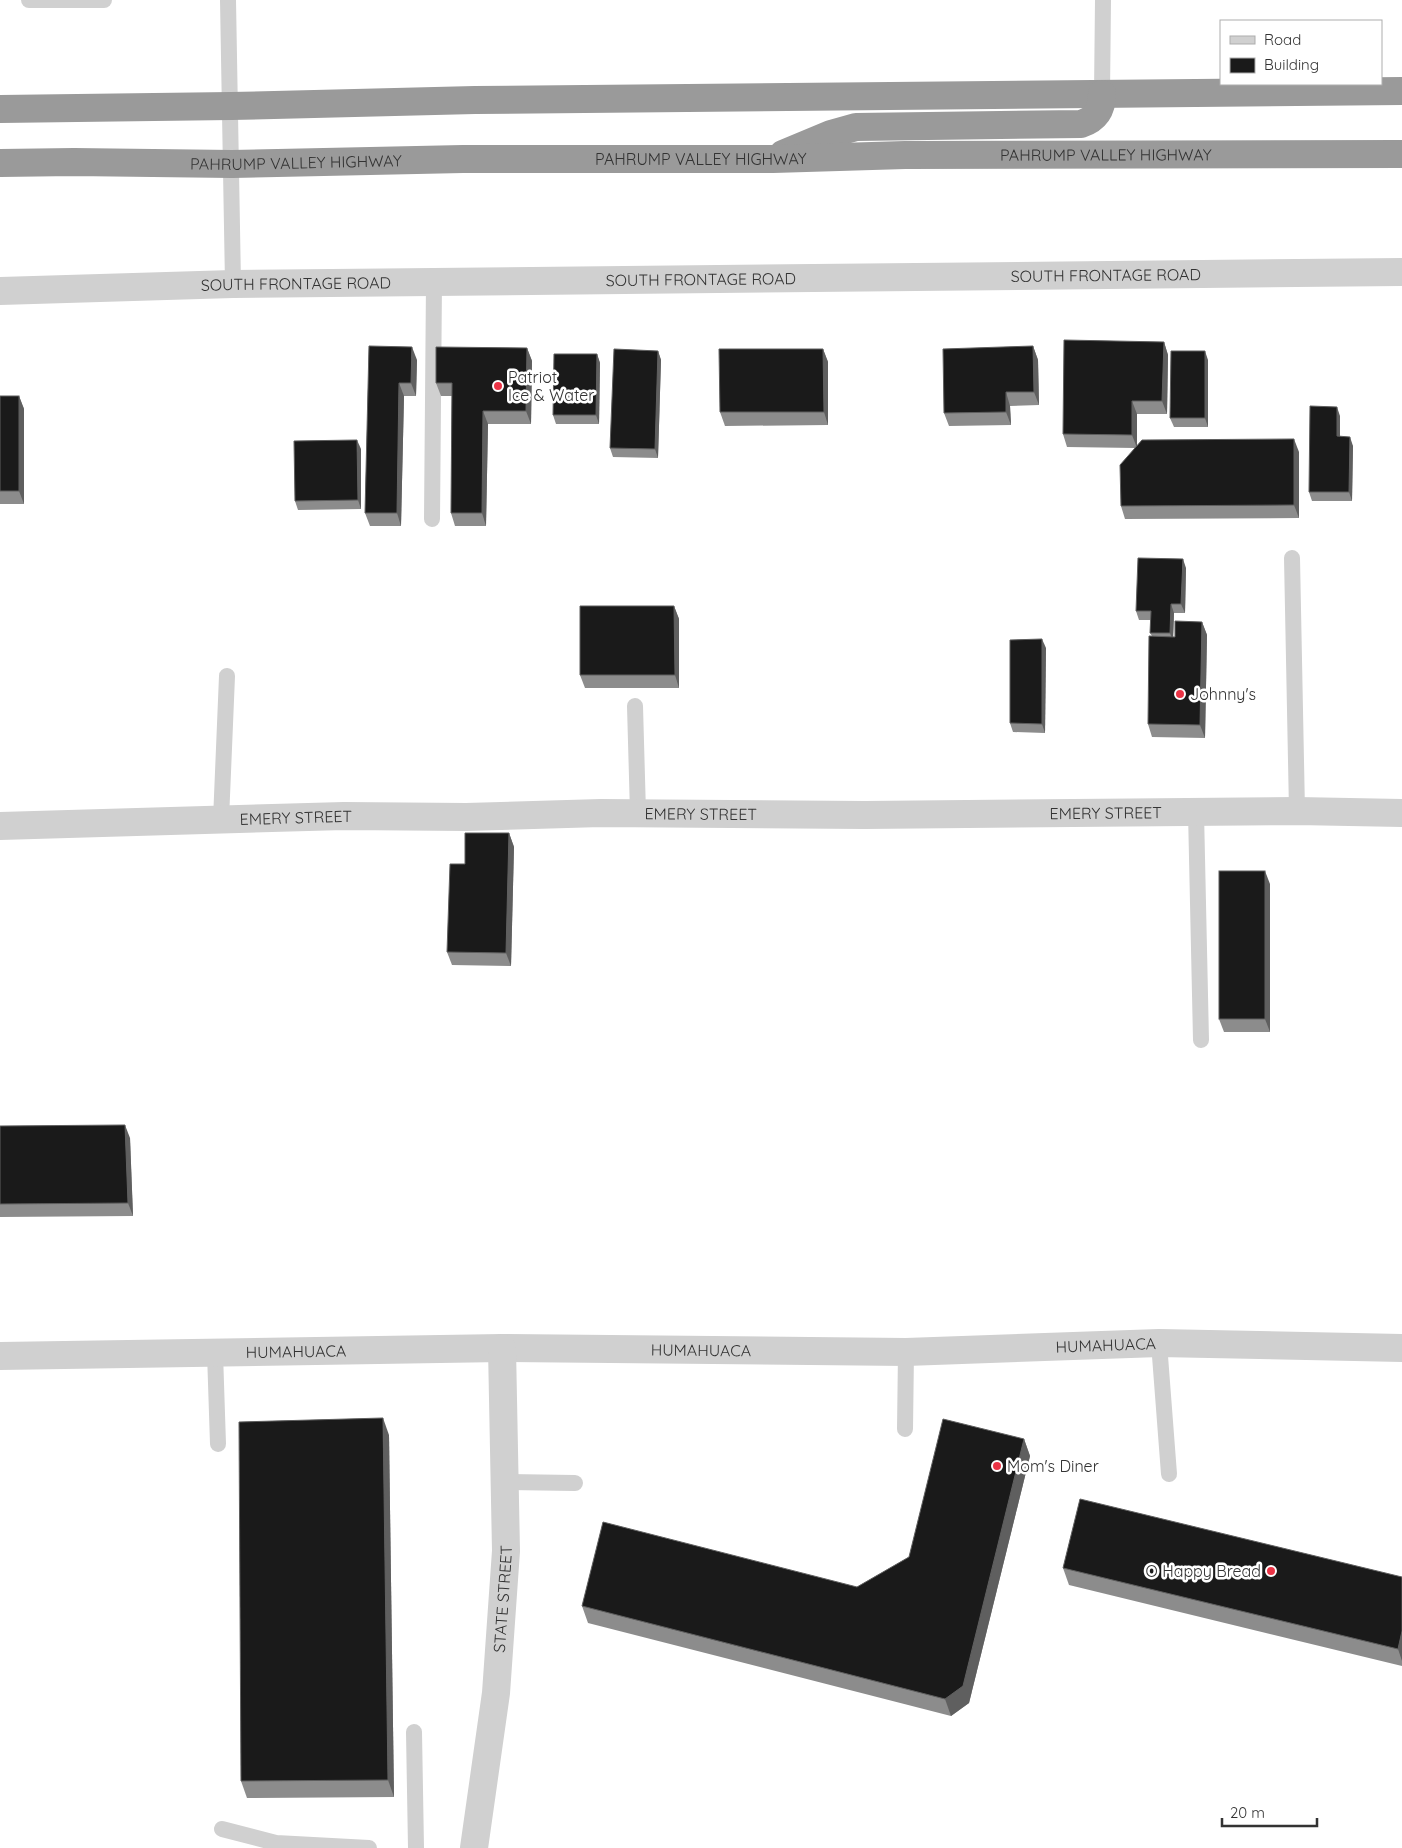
<svg xmlns="http://www.w3.org/2000/svg" width="1402" height="1848" viewBox="0 0 1402 1848" font-family="Quicksand,sans-serif">
	<style>
		.lines { fill: none; stroke-linecap: round; stroke-linejoin: round }
		.lane { stroke: #d0d0d0; stroke-width: 16 }
		.street { stroke: #d0d0d0; stroke-width: 28 }
		.highway { stroke: #9a9a9a; stroke-width: 28 }
		.wall { fill: #8c8c8c }
		.shaded-wall { fill: #5f5f5f }
		.building { fill: #1a1a1a; stroke: #5f5f5f }
		.poi-dot { fill: #eb3345; stroke: #fff; stroke-width: 2 }
		.labels { text-anchor: middle; dominant-baseline: central; stroke-width: 5; stroke-linejoin: round; paint-order: stroke }
		.street-label { font-size: 16px; fill: #333; stroke: #fff }
		.poi-label { font-size: 16px; fill: #333; stroke: #fff; text-anchor: start }
	</style>
	<rect width="100%" height="100%" fill="#fff"/>
	<g class="lines">
		<g class="lane">
			<path d="M29,0H104"/>
			<path d="M228,0L233,284"/>
			<path d="M1102,94L1103,0"/>
			<path d="M432,519L434,282"/>
			<path d="M1292,558L1297,811"/>
			<path d="M635,706L638,813"/>
			<path d="M1196,812L1201,1040"/>
			<path d="M221,820L227,676"/>
			<path d="M1159,1343L1169,1474"/>
			<path d="M215,1353L218,1444"/>
			<path d="M905,1429L906,1352"/>
			<path d="M504,1482L575,1483"/>
			<path d="M414,1732L416,1848"/>
			<path d="M222,1829L276,1843L369,1848"/>
		</g>
		<g class="street">
			<path id="s1" d="M0,291L233,284L1402,272"/>
			<path id="s2" d="M0,826L344,816L466,817L601,813L865,815L1297,811L1402,813"/>
			<path id="s3" d="M0,1356L502,1348L906,1352L1159,1343L1402,1348"/>
			<path id="s4" d="M474,1848L496,1693L506,1551L502,1348"/>
		</g>
		<g class="highway">
			<path d="M0,109L231,106L475,100L1402,91"/>
			<path d="M783,154L831,134L856,127L1081,124C1096,119 1102,110 1102,94"/>
			<path id="s5" d="M0,163L74,162L232,164L463,159H773L905,155L1402,154"/>
		</g>
	</g>
	<g class="wall">
		<path d="M1164,342L1168,355L1167,414H1137V446L1299,452V518L1125,519L1121,506L1135,448L1067,447L1063,434Z"/>
		<path d="M369,346L417,360L416,396H404L401,526H370L365,513Z"/>
		<path d="M1033,346L1038,360L1039,405L1010,406L1011,425L949,426L944,413Z"/>
		<path d="M527,348L532,361L531,424H488L486,526H455L451,513L452,396H441L436,383Z"/>
		<path d="M823,349L828,362V425L725,426L720,412Z"/>
		<path d="M658,351L661,360L658,458L613,457L610,448Z"/>
		<path d="M597,354L600,363L599,424H556L553,415Z"/>
		<path d="M1208,360V427H1174L1170,418Z"/>
		<path d="M0,396H19L24,409V504H0Z"/>
		<path d="M1340,416V436L1353,446L1352,501H1312L1309,492Z"/>
		<path d="M361,449V509L298,510L295,501Z"/>
		<path d="M1186,568L1185,613H1174L1173,637H1175L1202,622L1207,635L1205,738L1152,737L1148,724L1152,636L1150,633V620H1139L1136,611Z"/>
		<path d="M674,606L679,619V688H585L580,675Z"/>
		<path d="M1046,648L1045,733L1013,732L1010,723Z"/>
		<path d="M509,833L514,847L511,966L452,965L447,952L465,864Z"/>
		<path d="M1270,884V1032H1224L1219,1019Z"/>
		<path d="M0,1126L130,1138L133,1216L0,1217Z"/>
		<path d="M389,1435L394,1797L247,1798L241,1781Z"/>
		<path d="M1024,1439L1030,1456L969,1703L951,1716L588,1623L582,1606L857,1587L909,1557Z"/>
		<path d="M1063,1568L1402,1577V1666L1069,1585Z"/>
	</g>
	<g class="shaded-wall">
		<path d="M1164,342L1168,355L1167,414L1162,401Z"/>
		<path d="M1033,346L1038,360L1039,405L1034,392Z"/>
		<path d="M412,347L417,360L416,396L411,383Z"/>
		<path d="M527,348L532,361L531,424L526,411Z"/>
		<path d="M823,349L828,362V425L824,412Z"/>
		<path d="M658,351L661,360L658,458L655,449Z"/>
		<path d="M1205,351L1208,360V427L1205,418Z"/>
		<path d="M597,354L600,363L599,424L596,415Z"/>
		<path d="M399,383L404,396L401,526L397,513Z"/>
		<path d="M1006,392L1010,406L1011,425L1006,412Z"/>
		<path d="M19,396L24,409V504L19,491Z"/>
		<path d="M1132,401L1137,414V448L1132,435Z"/>
		<path d="M1337,407L1340,416V445L1337,436Z"/>
		<path d="M483,411L488,424L486,526L482,513Z"/>
		<path d="M1350,437L1353,446L1352,501L1349,492Z"/>
		<path d="M1294,439L1299,452V518L1294,505Z"/>
		<path d="M357,440L361,449V509L358,500Z"/>
		<path d="M1183,559L1186,568L1185,613L1181,604Z"/>
		<path d="M1171,604L1174,613L1173,642L1170,633Z"/>
		<path d="M674,606L679,619V688L675,675Z"/>
		<path d="M1202,622L1207,635L1205,738L1200,725Z"/>
		<path d="M1042,639L1046,648L1045,733L1042,724Z"/>
		<path d="M509,833L514,847L511,966L506,953Z"/>
		<path d="M1265,871L1270,884V1032L1265,1019Z"/>
		<path d="M125,1125L130,1138L133,1216L128,1203Z"/>
		<path d="M383,1418L389,1435L394,1797L388,1780Z"/>
		<path d="M1024,1439L1030,1456L969,1703L951,1716L945,1699Z"/>
		<path d="M1402,1631V1661L1398,1649Z"/>
	</g>
	<g class="building">
		<path d="M1064,340L1164,342L1162,401H1132V435L1063,434Z"/>
		<path d="M369,346L412,347L411,383H399L397,513H365Z"/>
		<path d="M1033,346L1034,392H1006V412L944,413L943,349Z"/>
		<path d="M436,347L527,348L526,411H483L482,513H451L452,383H436Z"/>
		<path d="M614,349L658,351L655,449L610,448Z"/>
		<path d="M719,349H823L824,412H720Z"/>
		<path d="M1171,351H1205V418H1170Z"/>
		<path d="M554,354H597L596,415H553Z"/>
		<rect x="0" y="396" width="19" height="95"/>
		<path d="M1310,406L1337,407V436L1350,437L1349,492H1309Z"/>
		<path d="M1294,439V505L1121,506L1120,465L1142,440Z"/>
		<path d="M357,440L358,500L295,501L294,441Z"/>
		<path d="M1138,558L1183,559L1181,604H1171L1170,633H1150L1151,611H1136Z"/>
		<path d="M580,606H674L675,675H580Z"/>
		<path d="M1175,621L1202,622L1200,725L1148,724L1149,636L1175,637Z"/>
		<path d="M1042,639V724L1010,723V640Z"/>
		<path d="M465,833H509L506,953L447,952L450,864H465Z"/>
		<rect x="1219" y="871" width="46" height="148"/>
		<path d="M125,1125L128,1203L0,1204V1126Z"/>
		<path d="M383,1418L388,1780L241,1781L239,1422Z"/>
		<path d="M943,1419L1024,1439L963,1686L945,1699L582,1606L603,1522L857,1587L909,1557Z"/>
		<path d="M1080,1499L1402,1577V1631L1398,1649L1063,1568Z"/>
	</g>
	<g class="poi-dot">
		<circle cx="498" cy="386" r="5"/>
		<circle cx="1180" cy="694" r="5"/>
		<circle cx="997" cy="1466" r="5"/>
		<circle cx="1271" cy="1571" r="5"/>
	</g>
	<g class="labels">
		<g class="street-label">
			<text stroke="none"><textPath href="#s5" startOffset="1106">PAHRUMP VALLEY HIGHWAY</textPath></text>
			<text stroke="none"><textPath href="#s5" startOffset="701">PAHRUMP VALLEY HIGHWAY</textPath></text>
			<text stroke="none"><textPath href="#s5" startOffset="296">PAHRUMP VALLEY HIGHWAY</textPath></text>
			<text stroke="none"><textPath href="#s1" startOffset="1106">SOUTH FRONTAGE ROAD</textPath></text>
			<text stroke="none"><textPath href="#s1" startOffset="701">SOUTH FRONTAGE ROAD</textPath></text>
			<text stroke="none"><textPath href="#s1" startOffset="296">SOUTH FRONTAGE ROAD</textPath></text>
			<text stroke="none"><textPath href="#s2" startOffset="1106">EMERY STREET</textPath></text>
			<text stroke="none"><textPath href="#s2" startOffset="701">EMERY STREET</textPath></text>
			<text stroke="none"><textPath href="#s2" startOffset="296">EMERY STREET</textPath></text>
			<text stroke="none"><textPath href="#s3" startOffset="1106">HUMAHUACA</textPath></text>
			<text stroke="none"><textPath href="#s3" startOffset="701">HUMAHUACA</textPath></text>
			<text stroke="none"><textPath href="#s3" startOffset="296">HUMAHUACA</textPath></text>
			<text stroke="none"><textPath href="#s4" startOffset="251">STATE STREET</textPath></text>
		</g>
		<g class="poi-label">
			<text x="508" y="377">Patriot<tspan x="508" dy="18">Ice &amp; Water</tspan></text>
			<text x="1190" y="694">Johnny's</text>
			<text x="1007" y="1466">Mom's Diner</text>
			<text x="1261" y="1571" text-anchor="end">O Happy Bread</text>
		</g>
	</g>
	<rect x="1220" y="20" width="162" height="65" fill="#ffffff" stroke="#adadad"/>
	<rect x="1230" y="36" width="25" height="8" fill="#d0d0d0" stroke="#adadad"/>
	<text x="1264" y="45" font-size="15" fill="#333333">Road</text>
	<rect x="1230" y="58" width="25" height="15" fill="#1a1a1a" stroke="#adadad"/>
	<text x="1264" y="70" font-size="15" fill="#333333">Building</text>
	<path d="M1222 1818v8h95v-8" fill="none" stroke="#333333" stroke-width="2.5"/>
	<text x="1230" y="1818" font-size="15" fill="#333333" stroke="#ffffff" stroke-width="4" paint-order="stroke">20 m</text>
</svg>
